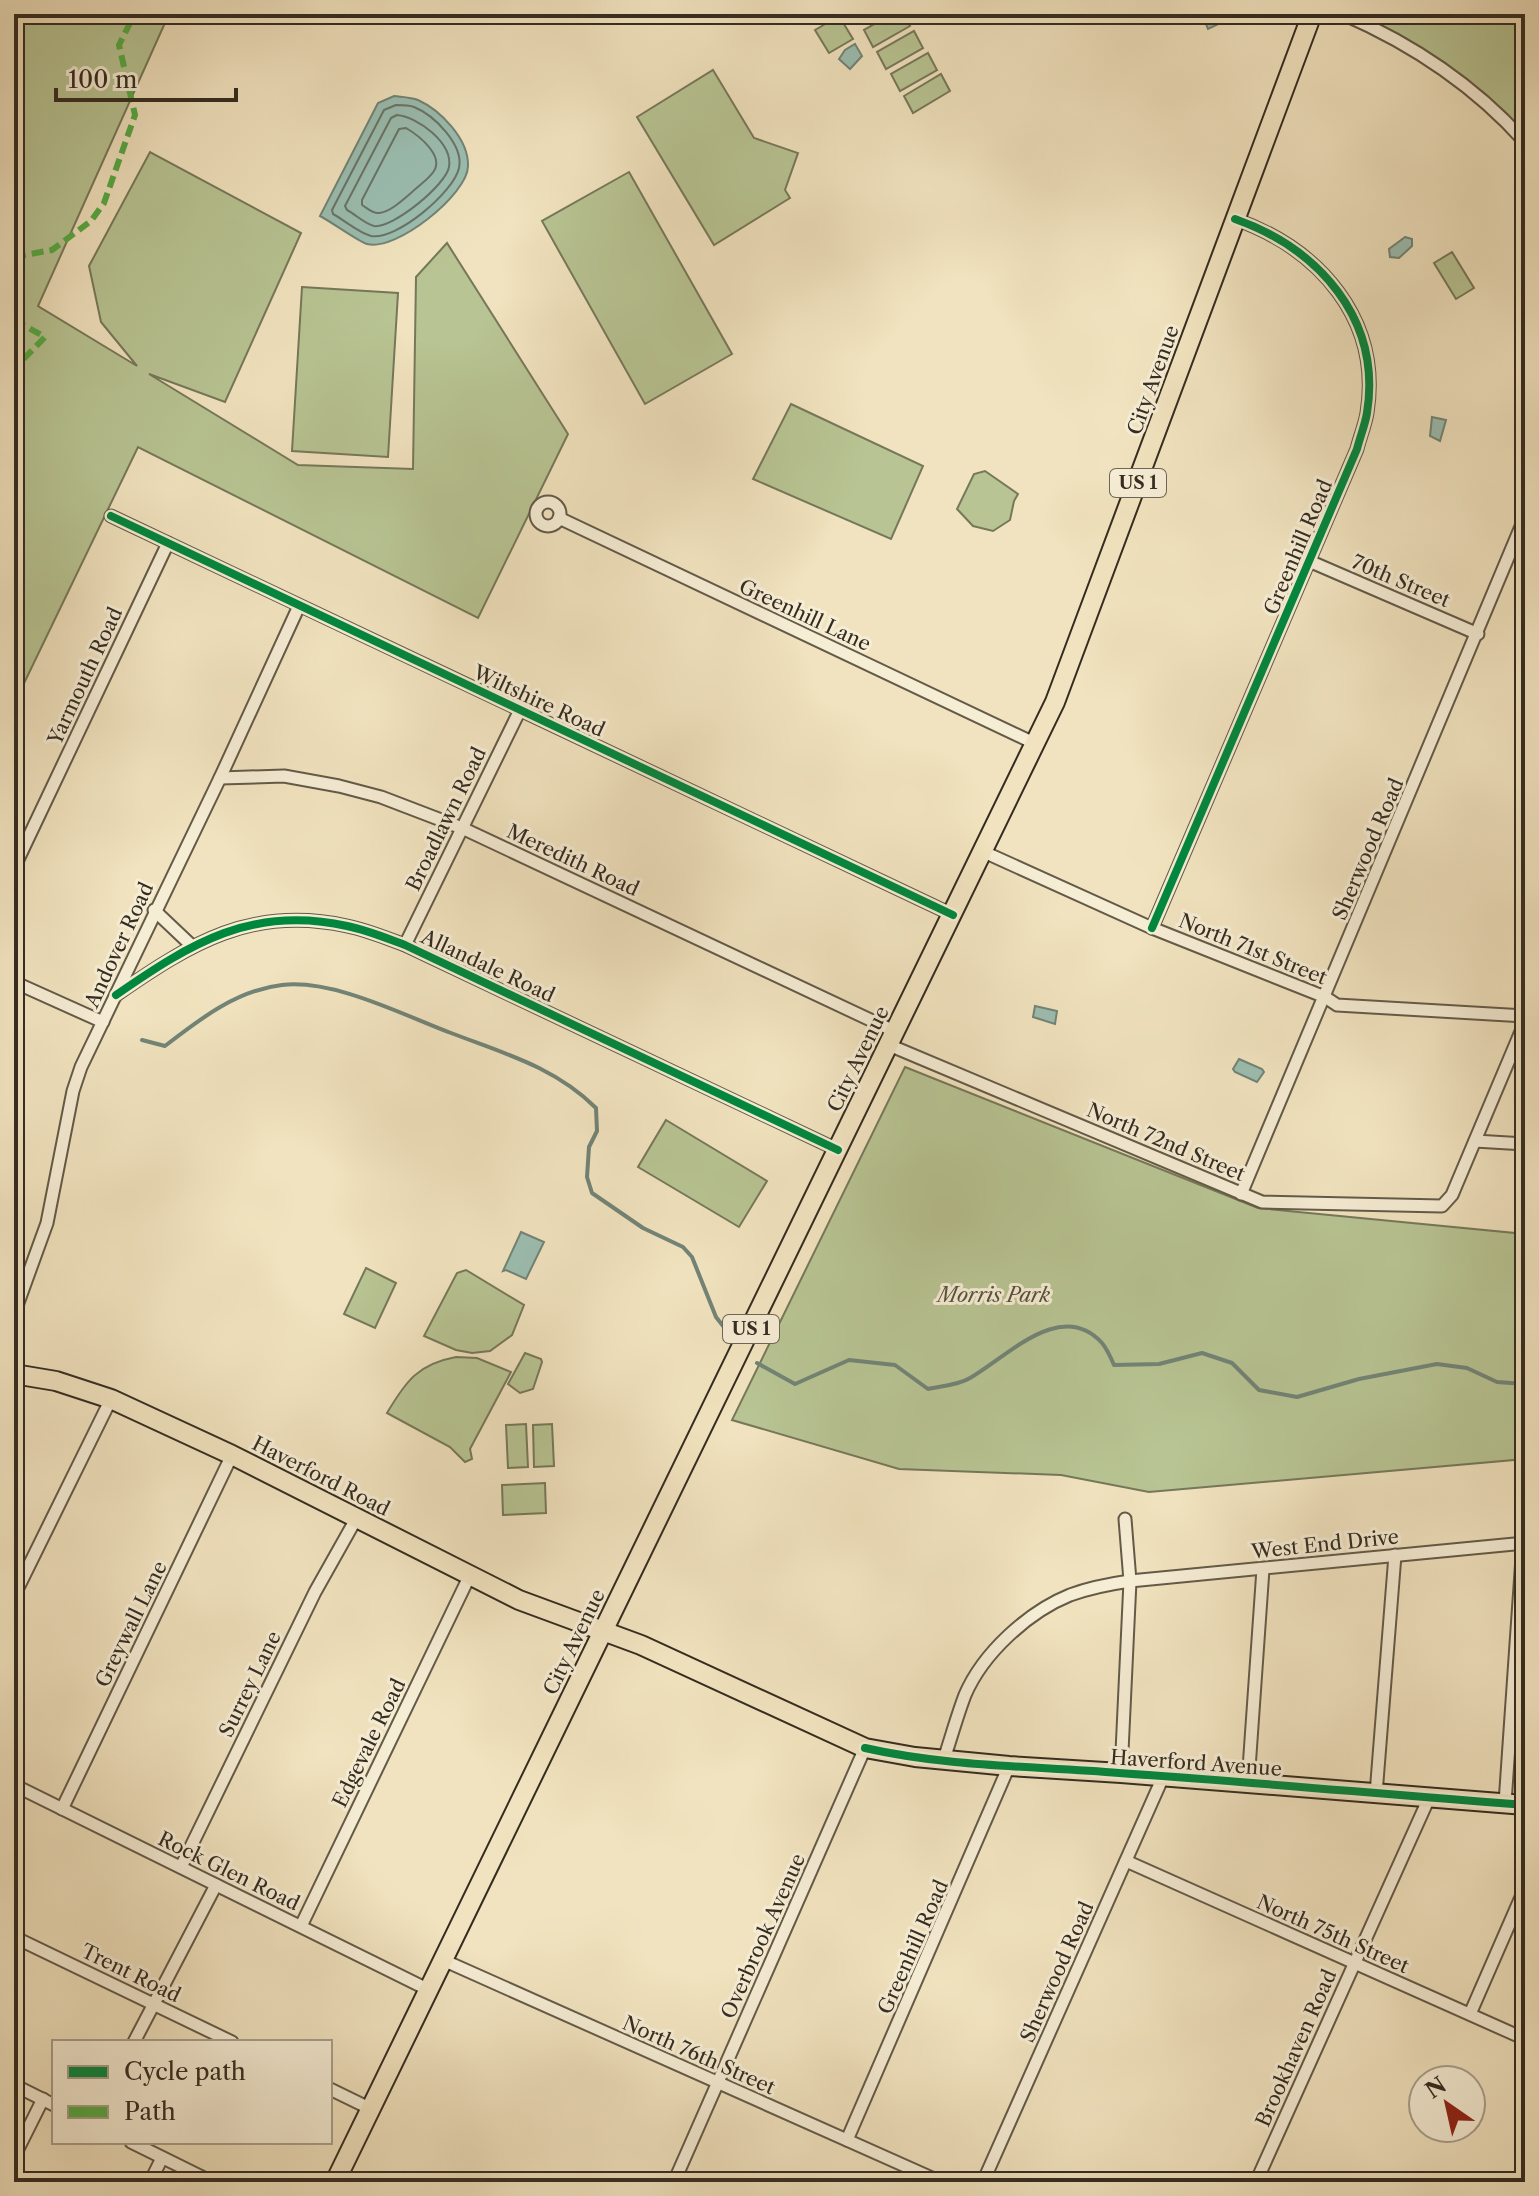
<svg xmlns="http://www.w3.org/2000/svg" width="1539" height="2196" viewBox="0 0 1539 2196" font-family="'Libre Caslon Text',serif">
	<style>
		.green { fill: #b8c493; stroke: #76785a; stroke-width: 2 }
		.water { fill: #9bbeb1; stroke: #728477; stroke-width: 2 }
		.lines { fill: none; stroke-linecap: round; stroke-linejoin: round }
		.shore { stroke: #687569; stroke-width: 2 }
		.stream { stroke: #728477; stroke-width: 4 }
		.minor-casing { stroke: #635a48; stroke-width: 15 }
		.primary-casing { stroke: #342c21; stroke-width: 22 }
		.trunk-casing { stroke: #342c21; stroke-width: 22 }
		.minor { stroke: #f6edd5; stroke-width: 11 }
		.primary { stroke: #f1e3bf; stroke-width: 18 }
		.trunk { stroke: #f1e3bf; stroke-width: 18 }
		.quiet { stroke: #54ab43; stroke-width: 6; stroke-dasharray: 12 6; stroke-linecap: butt }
		.cycleway-casing { stroke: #f6edd5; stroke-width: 13 }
		.cycleway { stroke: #00873e; stroke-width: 8 }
		.labels { text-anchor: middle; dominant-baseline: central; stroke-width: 6; stroke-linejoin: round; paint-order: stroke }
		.shield { fill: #f6edd5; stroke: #6e6657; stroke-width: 2 }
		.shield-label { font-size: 18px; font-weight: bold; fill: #342c21 }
		.street-label { font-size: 20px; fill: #342c21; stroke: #f6edd5 }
		.park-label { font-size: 20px; font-style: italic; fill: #55523e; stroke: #f6edd5 }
	</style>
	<rect width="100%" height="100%" fill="#f1e3bf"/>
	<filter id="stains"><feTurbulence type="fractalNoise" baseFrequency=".0025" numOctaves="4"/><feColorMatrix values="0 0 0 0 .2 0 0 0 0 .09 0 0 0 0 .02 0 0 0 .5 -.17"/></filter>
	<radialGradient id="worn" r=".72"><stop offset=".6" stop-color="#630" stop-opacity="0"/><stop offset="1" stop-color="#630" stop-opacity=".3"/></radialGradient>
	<g class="green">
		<path d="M14,14H169L38,306L137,366L101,322L89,266L150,152L301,233L225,402L149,374L298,465L413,469L416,277L447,243L568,434L478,618L138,447L14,704Z"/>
		<path d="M892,14H903L910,26L873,47L864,30Z"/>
		<path d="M1355,14H1525V141L1471,85L1407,39Z"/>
		<path d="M839,16L853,39L829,53L815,30Z"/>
		<path d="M914,31L923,48L886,69L877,52Z"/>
		<path d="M928,53L937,70L900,91L891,74Z"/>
		<path d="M713,70L754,138L798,153L785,190L790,198L714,245L637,117Z"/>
		<path d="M941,74L950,91L913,113L904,96Z"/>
		<path d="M629,172L732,354L645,404L542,221Z"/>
		<path d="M1452,252L1474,288L1456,299L1434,263Z"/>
		<path d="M302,287L398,293L388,457L292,451Z"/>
		<path d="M791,404L923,466L891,539L753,479Z"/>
		<path d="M985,471L1018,494L1014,501L1010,520L993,531L973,526L957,509L974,474Z"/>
		<path d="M905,1067L1258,1208L1525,1234V1459L1149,1492L1061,1475L899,1469L732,1420Z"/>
		<path d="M666,1120L767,1181L739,1227L638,1167Z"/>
		<path d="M366,1268L396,1283L375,1328L344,1314Z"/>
		<path d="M466,1270L524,1305L512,1335L490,1351L472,1353L456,1350L424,1336L457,1273Z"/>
		<path d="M525,1353L541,1359L542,1362L533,1389L520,1393L508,1384Z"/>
		<path d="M456,1357L477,1358L511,1372L470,1449L472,1459L465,1462L450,1447L387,1413C406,1381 418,1364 456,1357Z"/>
		<path d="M526,1424L528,1467L508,1468L506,1425Z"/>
		<path d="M552,1424L554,1466L534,1467L533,1425Z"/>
		<path d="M545,1483L546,1513L503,1515L502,1485Z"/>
	</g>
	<g class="water">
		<path d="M1202,14H1225L1227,20L1208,29Z"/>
		<path d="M855,44L862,56L850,69L839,59L845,50Z"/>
		<path d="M394,96C402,97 411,97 418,100C440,110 469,139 468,166C468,194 396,252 367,244C359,242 330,221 320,216L378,103Z"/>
		<path d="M1405,237L1412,239V246L1399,258L1390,257L1389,249Z"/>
		<path d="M1432,417L1446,420L1440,441L1430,436Z"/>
		<path d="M1035,1006L1057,1011L1055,1024L1033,1017Z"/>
		<path d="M1239,1059L1262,1069L1264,1072L1257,1082L1235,1072L1233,1069Z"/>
		<path d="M521,1232L544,1242L526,1279L506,1270L503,1271Z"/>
	</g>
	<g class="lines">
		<g class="shore">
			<path d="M396,105C402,105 409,105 414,107C434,115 464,145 459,168C454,192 396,241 371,236C359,233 344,220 333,214L332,210L384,110Z"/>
			<path d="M397,115C418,117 453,143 449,167C446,185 392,229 374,226C365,224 355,214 347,210L345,206L391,118Z"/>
			<path d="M406,128C418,135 444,155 434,171C429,179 418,186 411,193C403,200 390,212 379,213C373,214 367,208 362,205V200L399,129Z"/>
		</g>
		<g class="stream">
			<path d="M142,1040L165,1046C200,1019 237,990 282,985C334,979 403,1015 451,1033C503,1053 555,1067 596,1108L597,1131L589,1147L587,1177L592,1193L643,1228L683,1247L692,1257L716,1317L727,1331"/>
			<path d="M757,1363L795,1384L849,1360L895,1365L928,1389C941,1386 959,1385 970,1378C1007,1357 1061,1298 1102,1343C1107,1349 1111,1358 1114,1365L1159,1364L1202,1353L1232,1363L1259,1390L1297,1397L1359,1379L1437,1364L1467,1368L1497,1382L1525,1384"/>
		</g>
		<defs>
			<g id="minor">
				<path d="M1343,14C1412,44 1475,86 1525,142"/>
				<circle cx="548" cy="514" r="12"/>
				<path d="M111,516L953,915"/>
				<path d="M559,518L1036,744"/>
				<path d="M1309,561L1478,634"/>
				<path d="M220,778L284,776L339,786L381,797L462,828L896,1032"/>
				<path d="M984,852L1152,928L1325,997L1337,1005L1525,1016"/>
				<path d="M14,868L168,543"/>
				<path d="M154,910L191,945"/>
				<path d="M1152,928L1357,449C1360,437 1365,425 1367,413C1382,319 1319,249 1235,219"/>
				<path d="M405,945L520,710"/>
				<path d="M14,982L103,1022"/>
				<path d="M116,995C191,943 252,905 347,926C367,930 386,938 405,945L838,1150"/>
				<path d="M889,1045L1262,1202L1442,1206L1452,1195L1525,1022"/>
				<path d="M1475,1141L1525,1144"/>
				<path d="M1241,1194L1525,517"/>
				<path d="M14,1314L47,1223L73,1091L81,1067L220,778L299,606"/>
				<path d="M14,1596L111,1399"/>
				<path d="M944,1759C951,1738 957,1716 965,1695C983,1653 1028,1612 1070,1595C1089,1588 1109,1584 1130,1581L1525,1543"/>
				<path d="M1121,1773L1130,1581L1125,1519"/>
				<path d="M1248,1783L1263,1569"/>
				<path d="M14,1785L429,1990"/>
				<path d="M1376,1794L1395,1555"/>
				<path d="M1505,1803L1523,1543"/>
				<path d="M62,1809L232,1455"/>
				<path d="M1126,1861L1525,2039"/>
				<path d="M181,1867L315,1592L356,1519"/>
				<path d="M301,1926L470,1575"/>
				<path d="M14,1937L232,2042"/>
				<path d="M443,1960L941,2182"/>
				<path d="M1470,2014L1525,1888"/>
				<path d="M134,2042L216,1885"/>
				<path d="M14,2085L54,2105"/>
				<path d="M330,2089L371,2109"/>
				<path d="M847,2140L1009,1766"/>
				<path d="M131,2142L212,2182"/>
				<path d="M14,2157L43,2099"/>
				<path d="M150,2182L162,2158"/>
				<path d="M674,2182L865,1748"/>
				<path d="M983,2182L1163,1777"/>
				<path d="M1256,2182L1429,1798"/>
			</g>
			<path id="primary" d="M14,1374L56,1381L111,1399L232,1455L519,1600L641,1645L865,1748L915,1757L1009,1766L1121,1773L1525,1805"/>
			<path id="trunk" d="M335,2182L1055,702L1312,14"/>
		</defs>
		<use href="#minor" class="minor-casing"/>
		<use href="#primary" class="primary-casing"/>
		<use href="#trunk" class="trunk-casing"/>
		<use href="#minor" class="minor"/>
		<use href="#primary" class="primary"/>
		<use href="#trunk" class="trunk"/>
		<g class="quiet">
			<path d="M14,257L52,250L91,221L104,203L135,115L119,45L130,23L139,14"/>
			<path d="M14,320L45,337L14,369"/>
		</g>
		<defs>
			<g id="cycleway">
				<path d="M111,516L953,915"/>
				<path d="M1152,928L1357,449C1360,437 1365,425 1367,413C1382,319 1319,249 1235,219"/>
				<path d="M116,995C191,943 252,905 347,926C367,930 386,938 405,945L838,1150"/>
				<path d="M865,1748C948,1767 1035,1766 1119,1773C1254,1782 1390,1795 1525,1805"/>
			</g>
		</defs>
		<use href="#cycleway" class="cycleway-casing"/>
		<use href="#cycleway" class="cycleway"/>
	</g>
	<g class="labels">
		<g class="shield">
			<rect x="1110" y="469" width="56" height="28" rx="6"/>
			<rect x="723" y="1315" width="56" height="28" rx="6"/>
		</g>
		<g class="shield-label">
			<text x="1138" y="483">US 1</text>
			<text x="751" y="1329">US 1</text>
		</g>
		<g class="street-label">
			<text transform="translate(1153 380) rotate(-70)">City Avenue</text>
			<text transform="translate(1298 547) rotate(-67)">Greenhill Road</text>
			<text transform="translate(1401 581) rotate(23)">70th Street</text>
			<text transform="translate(805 615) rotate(25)">Greenhill Lane</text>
			<text transform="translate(85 676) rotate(-65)">Yarmouth Road</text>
			<text transform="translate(539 701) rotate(25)">Wiltshire Road</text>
			<text transform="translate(446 819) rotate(-64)">Broadlawn Road</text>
			<text transform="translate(1368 849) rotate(-67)">Sherwood Road</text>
			<text transform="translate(573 860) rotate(25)">Meredith Road</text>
			<text transform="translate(119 945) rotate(-65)">Andover Road</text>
			<text transform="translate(1253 949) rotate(22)">North 71st Street</text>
			<text transform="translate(488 966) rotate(25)">Allandale Road</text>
			<text transform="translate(858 1059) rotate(-64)">City Avenue</text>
			<text transform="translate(1166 1142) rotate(23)">North 72nd Street</text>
			<text transform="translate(321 1476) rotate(27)">Haverford Road</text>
			<text transform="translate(1325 1544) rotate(-6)">West End Drive</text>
			<text transform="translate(131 1624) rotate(-64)">Greywall Lane</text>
			<text transform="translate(574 1642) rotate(-64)">City Avenue</text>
			<text transform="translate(250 1684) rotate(-64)">Surrey Lane</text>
			<text transform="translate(369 1743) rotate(-64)">Edgevale Road</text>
			<text transform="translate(1196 1763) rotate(4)">Haverford Avenue</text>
			<text transform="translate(229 1871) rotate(26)">Rock Glen Road</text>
			<text transform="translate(1333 1934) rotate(24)">North 75th Street</text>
			<text transform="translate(763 1936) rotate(-66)">Overbrook Avenue</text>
			<text transform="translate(913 1947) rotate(-66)">Greenhill Road</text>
			<text transform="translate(1057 1972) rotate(-66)">Sherwood Road</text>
			<text transform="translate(131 1973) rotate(26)">Trent Road</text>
			<text transform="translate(1296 2048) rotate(-66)">Brookhaven Road</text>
			<text transform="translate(699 2055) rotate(24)">North 76th Street</text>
		</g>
		<g class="park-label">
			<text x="994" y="1295">Morris Park</text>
		</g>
	</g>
	<rect width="1539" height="2196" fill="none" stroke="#f1e3bf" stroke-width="48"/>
	<rect x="16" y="16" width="1507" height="2164" fill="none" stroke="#342c21" stroke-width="4"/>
	<rect x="24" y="24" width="1491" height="2148" fill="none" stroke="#342c21" stroke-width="2"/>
	<rect x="52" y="2040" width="280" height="104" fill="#f6edd5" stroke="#a8a08d" stroke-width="2"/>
	<rect x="68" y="2066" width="40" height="12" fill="#00873e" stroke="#a8a08d" stroke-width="2"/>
	<text x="124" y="2080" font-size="24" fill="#342c21">Cycle path</text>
	<rect x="68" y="2106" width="40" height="12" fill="#54ab43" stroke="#a8a08d" stroke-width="2"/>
	<text x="124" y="2120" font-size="24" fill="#342c21">Path</text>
	<g transform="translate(1447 2104) rotate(326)"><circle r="38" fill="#f6edd5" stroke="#a8a08d" stroke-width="2"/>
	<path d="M0-6L14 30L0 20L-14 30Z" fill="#8f2418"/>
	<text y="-12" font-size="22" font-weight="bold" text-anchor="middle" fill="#342c21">N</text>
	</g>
	<path d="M56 88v12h180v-12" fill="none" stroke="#342c21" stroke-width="4"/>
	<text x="68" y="88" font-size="24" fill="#342c21" stroke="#f6edd5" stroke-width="6" paint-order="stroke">100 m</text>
	<rect width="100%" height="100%" filter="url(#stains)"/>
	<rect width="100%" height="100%" fill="url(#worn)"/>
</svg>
